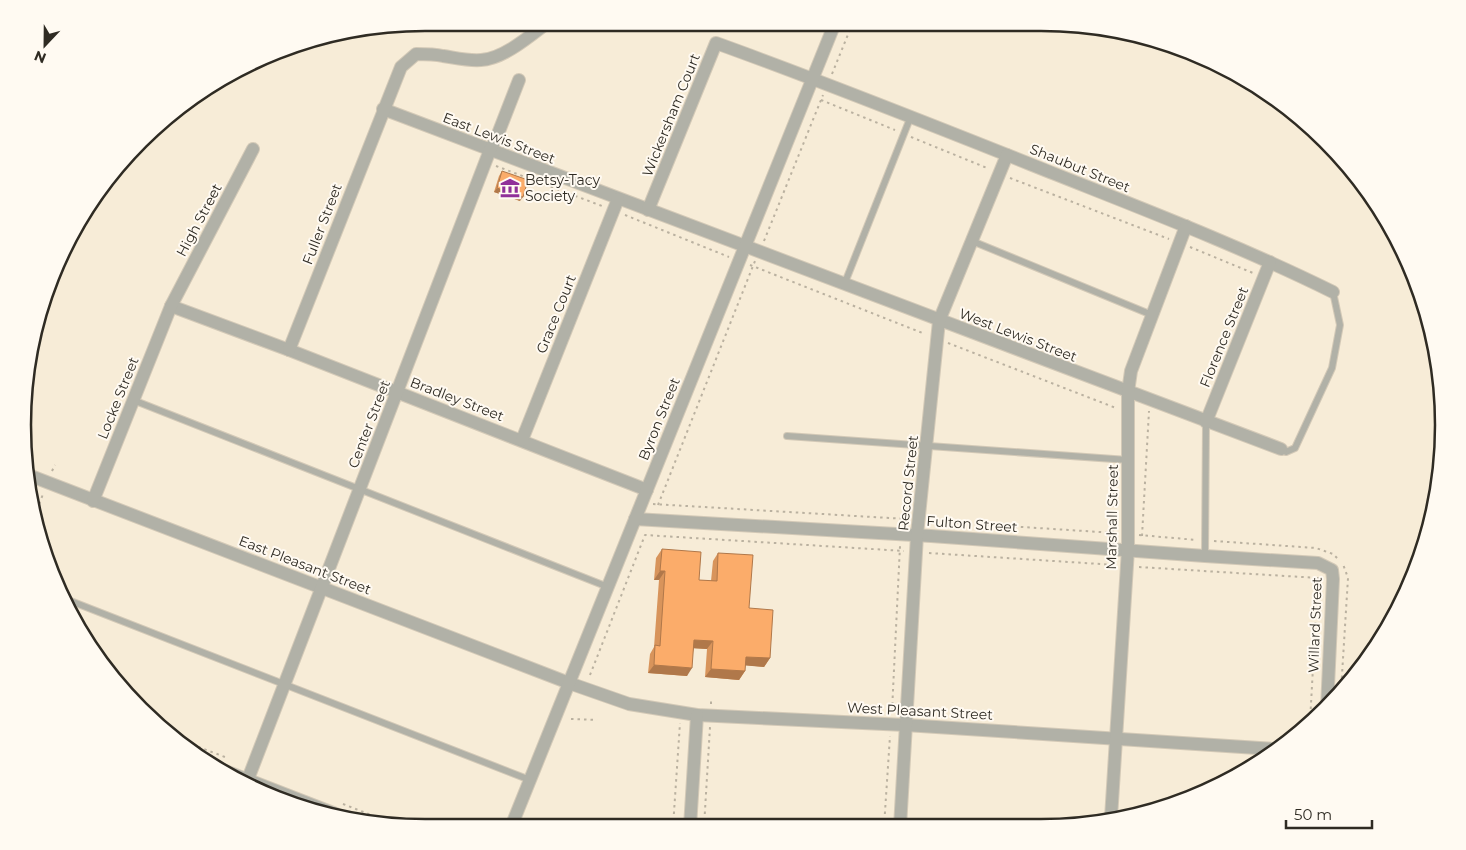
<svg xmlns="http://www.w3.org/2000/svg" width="1466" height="850" viewBox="0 0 1466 850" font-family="Montserrat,sans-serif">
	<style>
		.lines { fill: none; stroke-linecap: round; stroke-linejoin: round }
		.lane-casing { stroke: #d3c9b7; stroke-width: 8 }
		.street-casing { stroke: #d3c9b7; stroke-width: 14 }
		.path { stroke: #bab1a0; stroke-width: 2; stroke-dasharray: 2.5 4; stroke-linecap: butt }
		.lane { stroke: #b1b1a7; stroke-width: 6 }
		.street { stroke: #b1b1a7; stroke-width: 12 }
		.wall { fill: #d8945b }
		.shaded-wall { fill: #b0784a }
		.building { fill: #fbac6a; stroke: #b0784a }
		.labels { text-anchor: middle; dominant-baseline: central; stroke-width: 4; stroke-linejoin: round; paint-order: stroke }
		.street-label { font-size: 14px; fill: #2f2b23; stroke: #fffaf2 }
		.poi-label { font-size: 14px; fill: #2f2b23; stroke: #fffaf2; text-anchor: start }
		.rim { fill: none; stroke: #2f2b23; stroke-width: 2.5 }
	</style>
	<rect width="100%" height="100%" fill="#f7ecd7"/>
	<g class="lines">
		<defs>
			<g id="lane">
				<path d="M972,241L1152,315"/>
				<path d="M844,285L911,116"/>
				<path d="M133,400L608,587"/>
				<path d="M787,436L1128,460"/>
				<path d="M1281,449L1286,452L1295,448L1332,368L1340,325L1333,292"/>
				<path d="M1205,556L1206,422"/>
				<path d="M68,600L530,780"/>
			</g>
			<g id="street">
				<path d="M383,109L1281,449"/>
				<path d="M648,210L716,43C830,84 942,129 1055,174C1148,211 1242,247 1333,292"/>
				<path d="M171,306L289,350L647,490"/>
				<path d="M289,350L401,67L416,54C425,54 434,54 443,56C456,58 468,61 481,60C503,59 530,36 547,23"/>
				<path d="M1206,422L1270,262"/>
				<path d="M522,440L618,199"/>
				<path d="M31,476L569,683L629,704L697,715L905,725L1274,749"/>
				<path d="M93,501L171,306L253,149"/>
				<path d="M635,519L931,536L1205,556L1318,563L1332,570L1333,579L1327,708"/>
				<path d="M220,769L336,814"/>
				<path d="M248,779L490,150L496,139L519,80"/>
				<path d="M1111,818L1128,549V392L1131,371L1186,226"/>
				<path d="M511,827L835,23"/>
				<path d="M690,827L697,715"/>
				<path d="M900,827L917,535L939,321L1007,155"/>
			</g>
		</defs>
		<use href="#lane" class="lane-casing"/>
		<use href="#street" class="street-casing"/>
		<g class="path">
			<path d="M832,74L851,27L846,23"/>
			<path d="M821,100L895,130"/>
			<path d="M911,137L987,168"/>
			<path d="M496,166L602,206"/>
			<path d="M1010,178L1169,239"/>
			<path d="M625,215L729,257"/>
			<path d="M764,241L823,95"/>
			<path d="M1190,247L1253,273"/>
			<path d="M750,265L925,334"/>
			<path d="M948,343L1116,408"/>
			<path d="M52,471L55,465"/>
			<path d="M653,504L907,519"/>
			<path d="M658,505L755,261"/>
			<path d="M37,510L43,494"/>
			<path d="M930,521L1115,533"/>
			<path d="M1113,533L1114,468"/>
			<path d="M1139,535L1197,540"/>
			<path d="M1142,536L1149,411"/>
			<path d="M1214,541L1316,548L1333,554L1338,559"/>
			<path d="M929,553L1116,565"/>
			<path d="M1139,567L1318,578"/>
			<path d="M590,675L645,535L904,551"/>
			<path d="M1341,691L1348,578L1343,564"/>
			<path d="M711,704V698"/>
			<path d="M892,711L900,546"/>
			<path d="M571,719L597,720"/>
			<path d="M1310,722L1318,577"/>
			<path d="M180,740L225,757"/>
			<path d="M343,804L402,827"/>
			<path d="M673,827L680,723"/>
			<path d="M704,827L710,727"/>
			<path d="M884,827L890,736"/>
		</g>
		<use href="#lane" class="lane"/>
		<use href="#street" class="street"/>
	</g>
	<g class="wall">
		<path d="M502,171L520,201L494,192L499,176Z"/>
		<path d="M662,549L699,580L711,581L713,561L718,553L749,608L770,658L764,667L745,665V671L739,680L705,677L707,649L694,648L687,676L648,673L650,654L654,647L659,580H654L656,558Z"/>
	</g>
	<g class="shaded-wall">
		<path d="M497,188L523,197L520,201L494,192Z"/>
		<path d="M660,571H665L659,580H654Z"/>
		<path d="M694,640L713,641L707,649L688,648Z"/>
		<path d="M746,657L770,658L764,667L740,665Z"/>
		<path d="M654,665L692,668L687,676L648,673Z"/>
		<path d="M711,669L745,671L739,680L705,677Z"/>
	</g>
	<g class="building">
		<path d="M502,171L528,180L523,197L497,188Z"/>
		<path d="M662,549L701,552L699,580L717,581L718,553L753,555L749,608L773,610L770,658L746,657L745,671L711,669L713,641L694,640L692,668L654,665L655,645L660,646L665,571H660Z"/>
	</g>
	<defs>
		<symbol id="museum-bare" viewBox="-9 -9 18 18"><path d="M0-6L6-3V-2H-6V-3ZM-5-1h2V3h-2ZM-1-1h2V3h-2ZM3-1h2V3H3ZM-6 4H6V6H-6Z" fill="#903099" stroke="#fffaf2" stroke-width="2.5" paint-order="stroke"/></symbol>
	</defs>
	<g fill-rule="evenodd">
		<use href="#museum-bare" x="496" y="174" width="28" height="28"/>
	</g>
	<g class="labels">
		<g class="street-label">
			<text transform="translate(671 115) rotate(-68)">Wickersham Court</text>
			<text transform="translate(499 138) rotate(21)">East Lewis Street</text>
			<text transform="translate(1080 168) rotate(22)">Shaubut Street</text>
			<text transform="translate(199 220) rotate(-62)">High Street</text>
			<text transform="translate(322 224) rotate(-69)">Fuller Street</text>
			<text transform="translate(556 314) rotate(-68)">Grace Court</text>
			<text transform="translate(1018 335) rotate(21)">West Lewis Street</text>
			<text transform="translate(1224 337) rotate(-68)">Florence Street</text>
			<text transform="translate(118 398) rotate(-68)">Locke Street</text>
			<text transform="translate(457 399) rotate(21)">Bradley Street</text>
			<text transform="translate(659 419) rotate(-68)">Byron Street</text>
			<text transform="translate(369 424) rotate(-69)">Center Street</text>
			<text transform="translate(908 483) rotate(-84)">Record Street</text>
			<text transform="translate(1112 517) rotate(-89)">Marshall Street</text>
			<text transform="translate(972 524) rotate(4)">Fulton Street</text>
			<text transform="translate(305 565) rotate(21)">East Pleasant Street</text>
			<text transform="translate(1315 625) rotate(-88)">Willard Street</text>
			<text transform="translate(920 711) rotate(3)">West Pleasant Street</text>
		</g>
		<g class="poi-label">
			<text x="525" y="180">Betsy-Tacy<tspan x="525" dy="16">Society</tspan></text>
		</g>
	</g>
	<path d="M0 0H1466V850H0ZM425 31H1041A394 394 0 0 1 1435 425V425A394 394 0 0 1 1041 819H425A394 394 0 0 1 31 425V425A394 394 0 0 1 425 31Z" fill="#fffaf2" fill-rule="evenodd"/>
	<path class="rim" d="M425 31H1041A394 394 0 0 1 1435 425V425A394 394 0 0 1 1041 819H425A394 394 0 0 1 31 425V425A394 394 0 0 1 425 31Z"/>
	<g transform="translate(45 45) rotate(202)" stroke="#fffaf2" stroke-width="4" paint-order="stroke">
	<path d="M0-4L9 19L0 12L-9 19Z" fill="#2f2b23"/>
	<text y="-8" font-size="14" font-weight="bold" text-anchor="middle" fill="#2f2b23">N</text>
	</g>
	<path d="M1286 820v8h86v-8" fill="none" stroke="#2f2b23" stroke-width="2.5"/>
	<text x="1294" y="820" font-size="15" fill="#2f2b23" stroke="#fffaf2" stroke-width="4" paint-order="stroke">50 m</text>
</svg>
